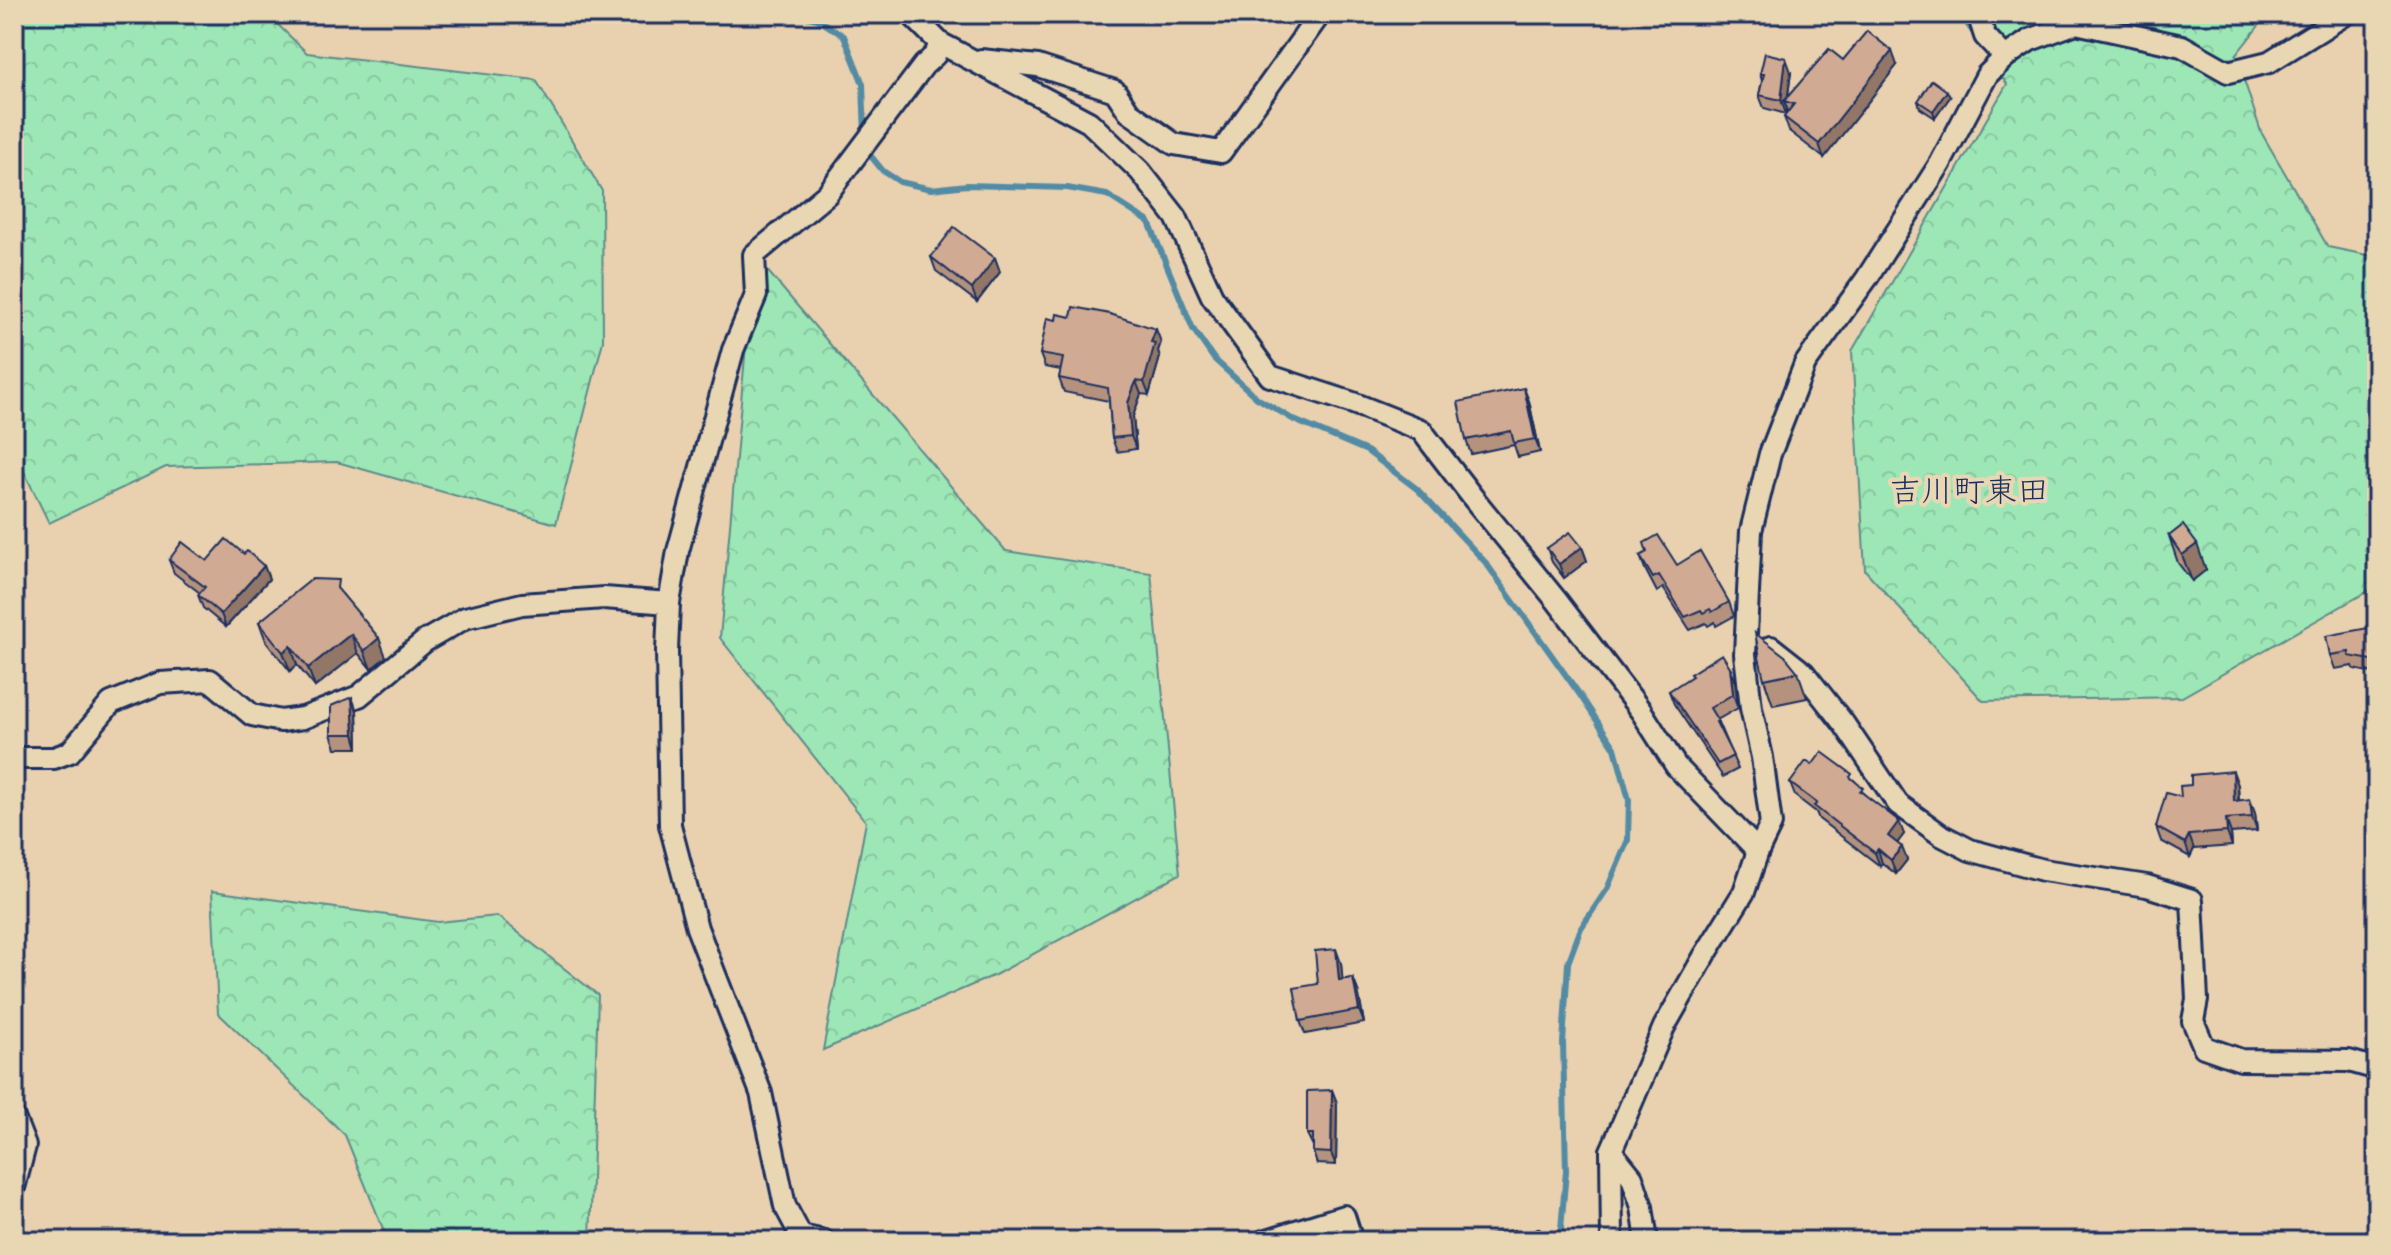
<svg xmlns="http://www.w3.org/2000/svg" width="2391" height="1255" viewBox="0 0 2391 1255" font-family="'Patrick Hand','Klee One',sans-serif">
	<style>
		.forest { fill: url(#forest-crowns); stroke: #5c8b8a; stroke-width: 2 }
		.lines { fill: none; stroke-linecap: round; stroke-linejoin: round }
		.stream { stroke: #538ba4; stroke-width: 6 }
		.street-casing { stroke: #1b2f5e; stroke-width: 26 }
		.street { stroke: #e9d7b4; stroke-width: 20 }
		.wall { fill: #b4927e; stroke: #1b2f5e; stroke-width: 2 }
		.shaded-wall { fill: #927767; stroke: #1b2f5e; stroke-width: 2 }
		.building { fill: #d1aa93; stroke: #1b2f5e; stroke-width: 2 }
		.labels { text-anchor: middle; dominant-baseline: central; stroke-width: 8; stroke-linejoin: round; paint-order: stroke }
		.quarter-label { font-size: 32px; fill: #1b2f5e; stroke: #e9d7b4 }
	</style>
	<defs>
		<pattern id="forest-crowns" width="20" height="18" patternUnits="userSpaceOnUse" patternTransform="scale(2)"><rect width="20" height="18" fill="#9de7b6"/><path d="M2 6a3 3 0 1 1 6 0M12 15a3 3 0 1 1 6 0" fill="none" stroke="#87c69f"/></pattern>
	</defs>
	<rect width="100%" height="100%" fill="#e9d1af"/>
	<filter id="ink" filterUnits="userSpaceOnUse"><feTurbulence type="fractalNoise" baseFrequency=".0125" numOctaves="2"/><feDisplacementMap in="SourceGraphic" scale="16" xChannelSelector="R" yChannelSelector="G"/><feConvolveMatrix kernelMatrix="1 2 1 2 8 2 1 2 1" color-interpolation-filters="sRGB"/></filter>
	<g filter="url(#ink)">
		<g class="forest">
			<path d="M14,14H267L307,53L536,80L602,191L603,341L556,524L337,462L166,467L49,523L14,451Z"/>
			<path d="M1958,14H2268L2236,55L2261,132L2328,247L2377,257V586L2182,697L1983,701L1865,570L1852,351L2007,84Z"/>
			<path d="M754,255L1006,551L1151,573L1180,874L995,975L823,1050L866,822L720,638Z"/>
			<path d="M212,891L438,922L497,916L598,995L590,1241H388L345,1135L218,1013Z"/>
		</g>
		<g class="lines">
			<g class="stream">
				<path d="M796,14L817,19L844,36L863,84L865,136"/>
				<path d="M868,146L870,155L883,171L900,182L931,189L967,185L1067,188L1107,195L1149,222L1193,329L1214,359L1257,398L1294,420L1367,451L1417,489L1486,563L1580,695L1615,748L1629,800L1628,840L1607,889L1581,928L1568,963L1563,1043L1566,1171L1560,1241"/>
			</g>
			<defs>
				<g id="street">
					<path d="M911,14L940,43L1089,122L1140,171L1176,217L1212,296L1270,376L1353,403L1421,430L1474,499L1557,601L1641,711L1676,766L1758,851"/>
					<path d="M1978,14L1985,36L2005,57"/>
					<path d="M981,60L1038,66L1115,91L1129,112L1174,144L1221,152L1320,14"/>
					<path d="M1771,647L1804,673L1844,724L1898,804L1941,835L1970,850L2043,870L2147,886L2192,900L2197,1000L2193,1021L2204,1047L2241,1060L2349,1061L2377,1069"/>
					<path d="M14,758H54L70,752L111,703L160,683L210,680L252,715L281,721L303,718L359,696L425,641L465,618L522,604L604,598L669,603"/>
					<path d="M14,1118L25,1146L14,1188"/>
					<path d="M1611,1151L1632,1177L1642,1207L1647,1241"/>
					<path d="M824,1241L801,1236L785,1206L761,1093L697,928L670,825L667,651L669,603L678,551L733,350L756,295L754,255L827,194L924,65L935,55L940,43"/>
					<path d="M1264,1241L1344,1216L1352,1241"/>
					<path d="M1612,1241L1611,1151L1664,1027L1705,955L1744,892L1758,851L1771,824L1762,757L1751,708L1745,654L1751,531L1770,454L1805,364L1867,278L1940,164L1987,75L2005,57L2030,40L2076,23L2182,46L2228,72L2269,62L2346,14"/>
				</g>
			</defs>
			<use href="#street" class="street-casing"/>
			<use href="#street" class="street"/>
		</g>
		<g class="wall">
			<path d="M1843,60L1897,65L1824,158L1789,131L1784,117L1788,112L1787,109L1786,114L1764,108L1759,95L1762,81L1760,74L1791,72L1788,96Z"/>
			<path d="M1950,97L1935,118L1920,108L1918,101Z"/>
			<path d="M931,257L995,258L1000,272L977,302L936,271Z"/>
			<path d="M1071,317L1161,342L1158,351L1160,357L1149,395L1141,394L1133,416L1136,449L1117,452L1112,438L1109,401L1064,392L1059,378L1061,370L1045,367L1040,354L1056,320Z"/>
			<path d="M1529,401L1540,452L1518,457L1514,445L1471,454L1466,440Z"/>
			<path d="M2169,536L2206,570L2192,581L2178,563Z"/>
			<path d="M1582,547L1587,561L1564,578L1552,562L1547,548Z"/>
			<path d="M244,554L264,566L269,579L226,627L203,608L198,595L200,593L174,573L169,560L207,561Z"/>
			<path d="M1640,556L1677,565L1729,602L1734,616L1716,626L1715,622L1708,626L1706,623L1690,630L1663,588L1657,592L1645,569Z"/>
			<path d="M343,595L386,657L371,669L358,653L315,687L297,665L290,671L266,641L259,622Z"/>
			<path d="M2377,630V674L2354,669L2353,666L2335,669L2330,655Z"/>
			<path d="M1730,667L1735,680L1738,708L1717,720L1738,769L1723,777L1674,704L1669,691Z"/>
			<path d="M1798,672L1807,698L1773,705L1764,679Z"/>
			<path d="M357,711L358,748H336L331,734Z"/>
			<path d="M1812,765L1854,780L1865,795L1904,834L1897,843L1907,860L1896,874L1882,863L1880,866L1819,819L1816,812L1795,796L1790,783Z"/>
			<path d="M2238,785L2239,800L2255,813L2257,831L2231,833L2232,846L2194,849L2190,857L2161,841L2156,827L2181,797Z"/>
			<path d="M1341,963L1342,980L1353,978L1358,991L1364,1023L1305,1034L1300,1021L1318,984Z"/>
			<path d="M1332,1090L1337,1103L1336,1165L1317,1164L1313,1152V1146L1307,1134Z"/>
		</g>
		<g class="shaded-wall">
			<path d="M1892,51L1897,65L1824,158L1819,144Z"/>
			<path d="M1786,58L1791,72L1787,102L1784,101L1787,109L1786,114L1781,100Z"/>
			<path d="M1947,91L1950,97L1935,118L1933,111Z"/>
			<path d="M995,258L1000,272L977,302L972,289Z"/>
			<path d="M1156,329L1161,342L1158,351L1160,357L1149,395L1144,382L1151,342Z"/>
			<path d="M1136,381L1141,394L1133,416L1136,449L1131,436L1128,403Z"/>
			<path d="M1524,388L1529,401L1540,452L1535,439Z"/>
			<path d="M2197,544L2206,570L2192,581L2182,555Z"/>
			<path d="M1582,547L1587,561L1564,578L1559,564Z"/>
			<path d="M264,566L269,579L226,627L221,614Z"/>
			<path d="M351,634L358,653L315,687L308,668Z"/>
			<path d="M379,638L386,657L371,669L364,651Z"/>
			<path d="M291,646L297,665L290,671L283,652Z"/>
			<path d="M1730,667L1735,680L1738,708L1733,694Z"/>
			<path d="M352,697L357,711L358,748L354,734Z"/>
			<path d="M2233,771L2238,785L2239,814L2234,801Z"/>
			<path d="M2250,799L2255,813L2257,831L2252,817Z"/>
			<path d="M2226,819L2231,833L2232,846L2227,832Z"/>
			<path d="M1899,821L1904,834L1893,849L1888,836Z"/>
			<path d="M2189,835L2194,849L2190,857L2185,843Z"/>
			<path d="M1902,847L1907,860L1896,874L1891,860Z"/>
			<path d="M1878,849L1882,863L1880,866L1875,853Z"/>
			<path d="M1336,949L1341,963L1344,994L1339,980Z"/>
			<path d="M1353,978L1358,991L1364,1023L1359,1010Z"/>
			<path d="M1332,1090L1337,1103L1336,1165L1331,1153Z"/>
		</g>
		<g class="building">
			<path d="M1867,31L1892,51L1819,144L1784,117L1794,104L1784,101L1829,49L1843,60Z"/>
			<path d="M1765,53L1786,58L1781,100L1759,95L1764,74H1760Z"/>
			<path d="M1932,80L1947,91L1933,111L1918,101Z"/>
			<path d="M954,227L995,258L972,289L931,257Z"/>
			<path d="M1073,307L1110,314L1156,329L1151,342L1155,343L1144,382L1136,381L1128,403L1131,436L1112,438L1108,388L1059,378L1063,358L1040,354L1047,318L1056,320L1057,314L1071,317Z"/>
			<path d="M1524,388L1535,439L1514,443L1511,431L1466,440L1458,402Z"/>
			<path d="M2183,525L2197,544L2182,555L2169,536Z"/>
			<path d="M1570,532L1582,547L1559,564L1547,548Z"/>
			<path d="M1658,535L1677,565L1700,551L1729,602L1712,612L1710,609L1703,613L1701,610L1685,617L1659,575L1653,578L1640,556L1647,552L1644,543Z"/>
			<path d="M226,539L244,554L247,551L264,566L221,614L198,595L205,587L169,560L182,542L207,561Z"/>
			<path d="M312,579L338,580L337,588L379,638L364,651L351,634L308,668L291,646L283,652L259,622Z"/>
			<path d="M2368,628L2377,630V661L2349,656V652L2330,655L2326,636Z"/>
			<path d="M1755,633L1785,656L1798,672L1764,679L1758,653H1759Z"/>
			<path d="M1722,654L1730,667L1733,694L1710,708L1718,721L1716,722L1733,756L1718,764L1669,691L1692,676L1690,674Z"/>
			<path d="M352,697L354,734H331V706Z"/>
			<path d="M1822,752L1852,774L1850,777L1863,788L1860,791L1899,821L1888,836L1902,847L1891,860L1878,849L1875,853L1814,806L1817,803L1790,783L1806,761L1812,765Z"/>
			<path d="M2233,771L2234,801L2250,799L2252,817L2226,819L2227,832L2189,835L2185,843L2156,827L2166,793L2181,797L2180,786L2191,785V775Z"/>
			<path d="M1336,949L1339,980L1353,978L1359,1010L1300,1021L1294,988L1318,984L1315,951Z"/>
			<path d="M1332,1090L1331,1153L1313,1152V1134H1307V1091Z"/>
			<path d="M1539,1228L1546,1241H1467V1240L1514,1230L1516,1241Z"/>
		</g>
	</g>
	<g class="labels">
		<g class="quarter-label">
			<text x="1969" y="489">吉川町東田</text>
		</g>
	</g>
	<rect width="2391" height="1255" fill="none" stroke="#e9d7b4" stroke-width="48"/>
	<rect x="24" y="24" width="2343" height="1207" fill="none" stroke="#1b2f5e" stroke-width="3" filter="url(#ink)"/>
</svg>
